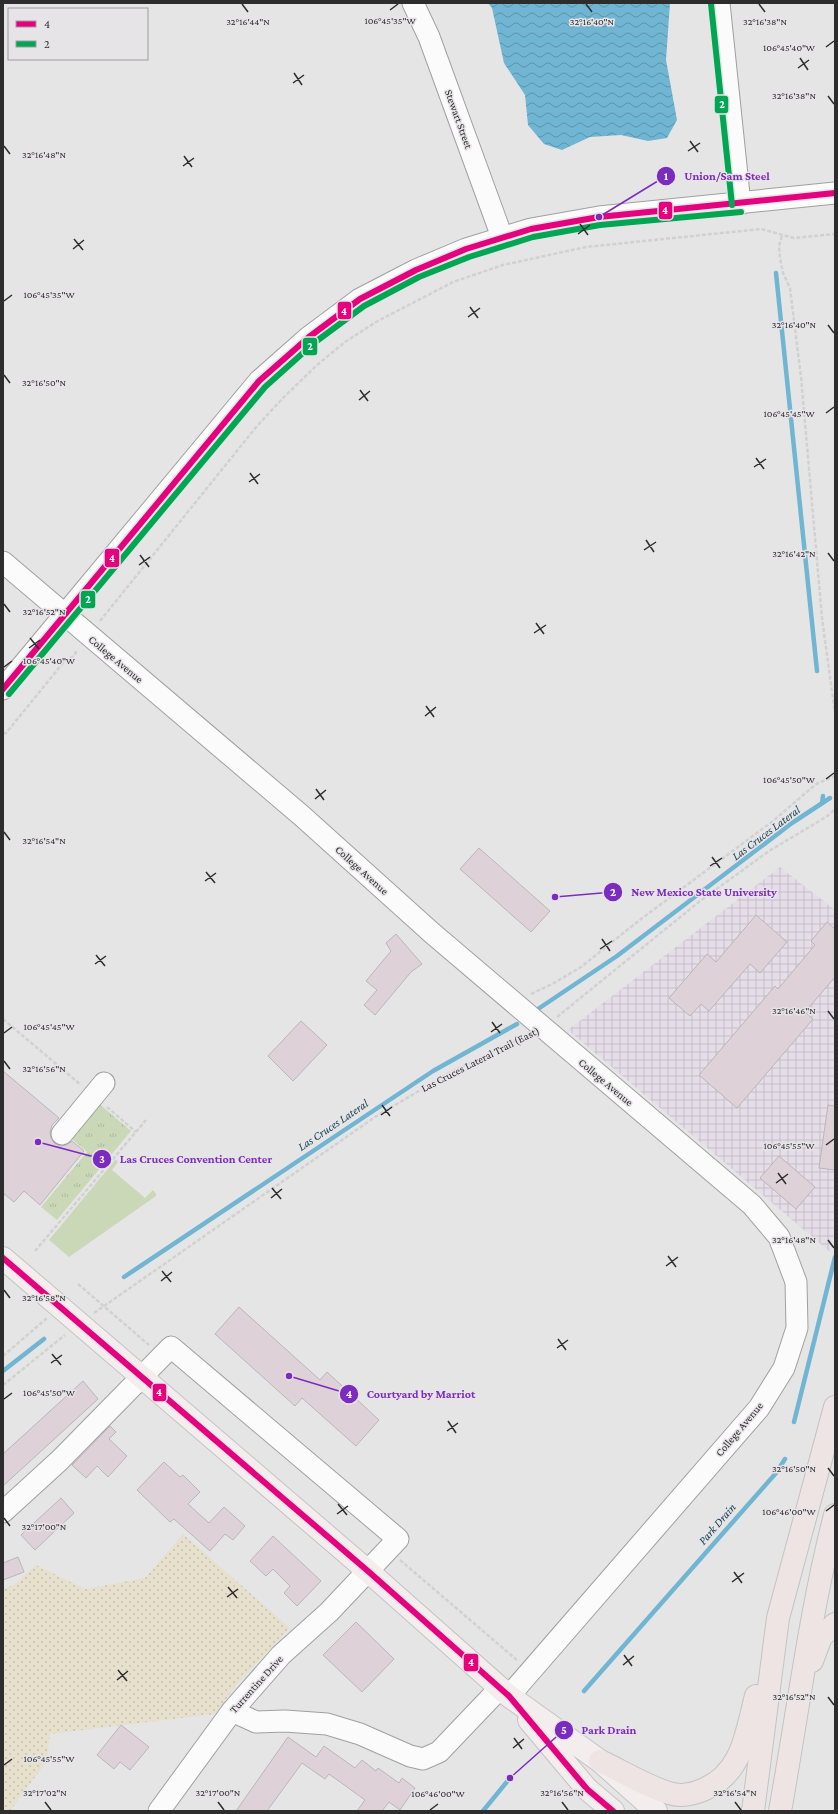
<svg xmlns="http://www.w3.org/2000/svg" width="838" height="1814" viewBox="0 0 838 1814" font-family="'Crimson Pro',serif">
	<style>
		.industrial { fill: url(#industrial-grid) }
		.grass { fill: url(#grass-tufts) }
		.sand { fill: url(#sand-dots) }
		.green { fill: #cad8b7 }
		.water { fill: url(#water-waves) }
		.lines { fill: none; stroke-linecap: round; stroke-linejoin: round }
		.stream { stroke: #70b5d2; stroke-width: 4.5 }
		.building { fill: #ded1d8; stroke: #b8b7b7 }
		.minor-casing { stroke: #a1a0a1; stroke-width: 23 }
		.major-casing { stroke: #c4c3c4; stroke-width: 24 }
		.highway-casing { stroke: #c4c3c4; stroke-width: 24 }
		.path { stroke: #d2d1d2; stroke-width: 2.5; stroke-dasharray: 4 2; stroke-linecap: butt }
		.minor { stroke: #fbfbfb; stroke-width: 21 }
		.major { stroke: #f4edee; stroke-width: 22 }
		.highway { stroke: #efe4e4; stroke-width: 22 }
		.bus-1-casing { stroke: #e7e4e7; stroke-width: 9 }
		.bus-2-casing { stroke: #e7e4e7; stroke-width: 9 }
		.bus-1 { stroke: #e5007d; stroke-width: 6 }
		.bus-2 { stroke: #00a651; stroke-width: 6 }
		.ticks { fill: none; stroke: #2e2d2e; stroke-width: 1.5 }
		.labels { text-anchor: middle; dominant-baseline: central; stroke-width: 3; stroke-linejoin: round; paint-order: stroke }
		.street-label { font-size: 11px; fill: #2e2d2e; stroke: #e7e4e7 }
		.water-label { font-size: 12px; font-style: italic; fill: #1b4557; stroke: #e7e4e7 }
		.ticks-label { font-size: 10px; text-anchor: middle; fill: #2e2d2e; stroke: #e7e4e7; stroke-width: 3; stroke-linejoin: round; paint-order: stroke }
		.leader { fill: none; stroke: #7b2cbf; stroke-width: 1.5 }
		.callout-dot { fill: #7b2cbf; stroke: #e7e4e7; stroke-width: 1.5 }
		.mark-label { font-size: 12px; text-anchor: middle; font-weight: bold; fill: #fff }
		.callout-label { font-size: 12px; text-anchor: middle; font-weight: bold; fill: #7b2cbf; stroke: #e7e4e7; stroke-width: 3; stroke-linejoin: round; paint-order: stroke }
		.line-badge { stroke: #e7e4e7; stroke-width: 1.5 }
		.badge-label { font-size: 11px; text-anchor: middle; font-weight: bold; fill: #fff }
	</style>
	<defs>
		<pattern id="industrial-grid" width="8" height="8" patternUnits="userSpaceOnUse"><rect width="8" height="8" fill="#e5dde8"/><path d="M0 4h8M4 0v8" fill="none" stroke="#c5bec7"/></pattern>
		<pattern id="grass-tufts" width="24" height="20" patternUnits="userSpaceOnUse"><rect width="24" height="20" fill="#cad8b7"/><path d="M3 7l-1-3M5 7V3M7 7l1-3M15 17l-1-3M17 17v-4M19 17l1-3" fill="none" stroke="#aeba9e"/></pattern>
		<pattern id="sand-dots" width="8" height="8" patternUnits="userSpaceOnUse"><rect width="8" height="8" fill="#e6e0cc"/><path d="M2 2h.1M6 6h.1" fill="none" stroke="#c6c0b0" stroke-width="1.8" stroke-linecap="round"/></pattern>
		<pattern id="water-waves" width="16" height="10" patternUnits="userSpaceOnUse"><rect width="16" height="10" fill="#70b5d2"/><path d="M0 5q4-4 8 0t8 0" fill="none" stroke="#5c94ab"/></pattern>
	</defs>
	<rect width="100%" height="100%" fill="#e6e5e6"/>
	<path class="industrial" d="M780,867L835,910V1232L830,1252L568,1030Z"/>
	<path class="grass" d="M98,1103L131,1131L57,1220L41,1207L87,1152L70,1137Z"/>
	<path class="sand" d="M183,1534L290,1628L238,1683L215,1714L50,1734L47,1761L10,1811H3V1589L14,1585L36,1565L85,1589L145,1578Z"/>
	<path class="green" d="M116,1159L118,1162L112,1170L145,1198L153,1190L156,1194V1196L69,1257L49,1240Z"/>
	<path class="water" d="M488,3H670L666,60L677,120L667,138L648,141L621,135L590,137L562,150L544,144L528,125L525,95L504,63L492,8Z"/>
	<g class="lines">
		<g class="stream">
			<path d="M776,273L817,671"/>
			<path d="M822,803L823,796"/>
			<path d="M538,1009L617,956L792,823L830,798"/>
			<path d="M124,1277L433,1071L517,1024"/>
			<path d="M3,1371L44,1339"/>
			<path d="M794,1422L835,1257"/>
			<path d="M584,1691L776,1473L785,1459"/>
			<path d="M483,1811L510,1778"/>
		</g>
	</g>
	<g class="building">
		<path d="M479,848L550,911L531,932L460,869Z"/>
		<path d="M756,915L787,942L760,973L750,964L709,1011L701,1004L690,1016L669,998L707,954L716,962Z"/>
		<path d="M827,922L835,929V977L805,1012L813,1019L737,1108L699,1075L775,986L778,989L815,945L811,941Z"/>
		<path d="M396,934L422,964L411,972L375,1015L364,1005L377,990L366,981L391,951L386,943Z"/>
		<path d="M301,1021L327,1045L293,1081L268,1056Z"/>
		<path d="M3,1071L59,1118L52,1125L50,1132L51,1138L54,1143L60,1146L66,1145L72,1141L84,1151L40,1205L24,1191L14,1202L3,1193Z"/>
		<path d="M828,1105L835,1106V1170L819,1168Z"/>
		<path d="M779,1156L815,1187L796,1209L760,1178Z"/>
		<path d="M239,1307L320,1380L327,1372L379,1420L356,1446L302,1398L295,1406L215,1334Z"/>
		<path d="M83,1381L98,1399L3,1486V1454Z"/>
		<path d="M110,1426L116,1432L109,1439L127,1456L108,1477L97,1466L86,1478L72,1465Z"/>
		<path d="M164,1462L180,1477L183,1475L200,1492L188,1504L209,1523L224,1507L245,1526L233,1540L225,1534L210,1551L174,1519L170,1522L137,1490Z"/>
		<path d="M61,1498L74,1513L35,1550L21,1535Z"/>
		<path d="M273,1536L321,1581L297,1606L284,1593L290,1586L273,1569L266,1576L250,1561Z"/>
		<path d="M18,1557L24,1572L3,1580V1563Z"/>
		<path d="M356,1622L394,1659L362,1692L323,1655Z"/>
		<path d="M121,1725L149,1747L130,1770L120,1762L114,1769L97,1755Z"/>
		<path d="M288,1737L316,1757L324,1746L355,1768L362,1760L376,1771L378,1768L399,1783L402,1778L415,1788L400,1810L389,1802L382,1811H357L365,1800L329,1774L325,1779L302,1763L267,1811H236Z"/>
	</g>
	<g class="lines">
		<defs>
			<g id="minor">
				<path d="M413,3L429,37L502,237"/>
				<path d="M719,3L740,204"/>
				<path d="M3,562L302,816L432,933L752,1205L779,1237L796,1282L797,1328L784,1368L759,1408L509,1696"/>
				<path d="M3,689L259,381L309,337L360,299L416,270L466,249L531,229L599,217L835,193"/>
				<path d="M62,1134L104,1083"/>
				<path d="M3,1512L60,1460L171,1347L398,1539L329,1612L281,1655L232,1711L159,1811"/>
				<path d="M232,1711L256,1722L285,1721L327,1724L360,1734L410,1756L423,1759L439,1752L500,1688"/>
			</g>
			<g id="major">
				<path d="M3,1258L369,1572L509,1696L600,1761L656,1811"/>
				<path d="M529,1720L587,1789L613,1811"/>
			</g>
			<g id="highway">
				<path d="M812,1661L821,1637L835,1624"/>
				<path d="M600,1761C622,1771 645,1786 669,1793C681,1797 694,1794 705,1789C743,1772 746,1733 756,1696"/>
				<path d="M753,1811L778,1618L835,1407"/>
				<path d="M780,1811C798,1712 810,1612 835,1515"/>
			</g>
		</defs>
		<use href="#minor" class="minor-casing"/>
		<use href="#major" class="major-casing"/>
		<use href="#highway" class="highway-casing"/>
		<g class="path">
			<path d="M782,236L779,246L780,258L783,273L790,288L801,377L822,618L835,713"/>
			<path d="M100,621L257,426L284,397L317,365L345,342L376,322L453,282L503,265L586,247L761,229L794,238L835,234"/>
			<path d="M3,733H6L63,663L75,655L76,651"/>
			<path d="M531,994L554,983L581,967L641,919L773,821L816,784L835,776"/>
			<path d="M557,1017L700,901L769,851L826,817L835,809"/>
			<path d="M3,1019L81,1085"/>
			<path d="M107,1107L136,1132"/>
			<path d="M35,1251L146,1120"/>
			<path d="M78,1284L149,1345"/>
			<path d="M94,1313L375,1117L449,1073L527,1036"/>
			<path d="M3,1356L47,1318"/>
			<path d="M3,1385L65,1335"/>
			<path d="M400,1560L518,1661"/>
		</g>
		<use href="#minor" class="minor"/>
		<use href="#major" class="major"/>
		<use href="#highway" class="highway"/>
		<defs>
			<g id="bus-1">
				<path d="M3,689L259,381L309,337L360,299L416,270L466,249L531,229L599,217L835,193"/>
				<path d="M3,1258L369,1572L509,1696L587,1789L613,1811"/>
			</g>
			<g id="bus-2">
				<path d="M711,4L732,205"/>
				<path d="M9,694L265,387L314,343L364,306L419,277L469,257L533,237L600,225L741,212"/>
			</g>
		</defs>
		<use href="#bus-1" class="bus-1-casing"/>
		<use href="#bus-2" class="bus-2-casing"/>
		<use href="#bus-1" class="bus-1"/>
		<use href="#bus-2" class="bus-2"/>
	</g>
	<path class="ticks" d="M242,4L248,12M586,4L592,12M759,4L765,12M390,10L398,4M826,47L834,41M800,58L808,70M798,68L809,60M294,73L302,85M293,83L304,75M828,96L834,104M690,141L698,152M4,146L10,154M688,151L700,143M184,156L192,167M183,166L194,158M580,224L588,235M578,234L590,225M74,239L83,250M73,249L84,240M4,301L12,295M470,307L478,318M468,317L480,308M828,325L834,333M4,375L10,383M360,390L368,401M359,400L370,391M826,413L834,407M756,458L764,469M754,467L766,459M250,473L258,484M249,482L260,474M646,540L654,552M644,550L656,542M828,553L834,561M140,555L149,567M139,565L150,557M4,604L10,612M536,623L544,634M534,633L546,625M30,638L39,649M29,648L40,640M4,667L12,661M426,706L434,717M425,716L436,707M826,779L834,773M316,789L324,800M315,799L326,790M4,832L10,840M712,857L720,868M710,866L722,858M206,872L215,883M205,881L216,873M602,939L610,951M600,949L612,941M96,955L105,966M95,964L106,956M828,1011L834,1019M492,1022L500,1033M491,1032L502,1024M4,1033L12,1027M4,1061L10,1069M382,1105L390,1116M381,1115L392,1107M826,1145L834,1139M778,1173L786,1184M776,1183L788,1174M272,1188L281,1199M271,1198L282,1189M828,1240L834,1248M668,1256L676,1267M666,1266L678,1257M162,1271L171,1282M161,1281L172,1272M4,1290L10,1298M558,1339L566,1350M557,1348L568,1340M52,1354L61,1365M51,1363L62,1355M4,1399L12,1393M448,1421L456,1433M447,1431L458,1423M828,1468L834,1476M338,1504L347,1515M826,1511L834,1505M337,1514L348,1506M4,1518L10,1526M734,1572L742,1583M732,1582L744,1573M228,1587L237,1598M227,1597L238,1589M624,1655L632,1666M623,1665L634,1656M118,1670L127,1681M117,1680L128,1671M828,1697L834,1705M514,1738L522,1749M513,1748L524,1739M4,1765L12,1759M45,1802L51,1810M218,1802L224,1810M562,1802L568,1810M735,1802L741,1810M430,1810L438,1804"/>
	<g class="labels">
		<g class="street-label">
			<text transform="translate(459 119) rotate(70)">Stewart Street</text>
			<text transform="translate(116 659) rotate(40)">College Avenue</text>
			<text transform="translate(362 870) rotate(42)">College Avenue</text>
			<text transform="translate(480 1059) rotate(-27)">Las Cruces Lateral Trail (East)</text>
			<text transform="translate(606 1082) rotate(40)">College Avenue</text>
			<text transform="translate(739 1429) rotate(-50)">College Avenue</text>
			<text transform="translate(256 1684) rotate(-48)">Turrentine Drive</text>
		</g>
		<g class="water-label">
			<text transform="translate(766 833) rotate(-37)">Las Cruces Lateral</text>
			<text transform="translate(333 1125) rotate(-34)">Las Cruces Lateral</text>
			<text transform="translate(717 1524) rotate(-49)">Park Drain</text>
		</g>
	</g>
	<g class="ticks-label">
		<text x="390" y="24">106°45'35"W</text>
		<text x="248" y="25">32°16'44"N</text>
		<text x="592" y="25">32°16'40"N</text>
		<text x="765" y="25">32°16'38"N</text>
		<text x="789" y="51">106°45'40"W</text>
		<text x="794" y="99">32°16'38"N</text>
		<text x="44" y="158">32°16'48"N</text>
		<text x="49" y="298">106°45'35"W</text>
		<text x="794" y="328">32°16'40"N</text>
		<text x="44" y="386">32°16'50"N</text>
		<text x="789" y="417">106°45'45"W</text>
		<text x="794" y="557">32°16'42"N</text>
		<text x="44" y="615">32°16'52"N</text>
		<text x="49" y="664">106°45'40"W</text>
		<text x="789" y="783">106°45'50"W</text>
		<text x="44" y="844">32°16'54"N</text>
		<text x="794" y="1014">32°16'46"N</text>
		<text x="49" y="1030">106°45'45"W</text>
		<text x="44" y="1072">32°16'56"N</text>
		<text x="789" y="1149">106°45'55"W</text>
		<text x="794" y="1243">32°16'48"N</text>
		<text x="44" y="1301">32°16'58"N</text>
		<text x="49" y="1396">106°45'50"W</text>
		<text x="794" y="1472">32°16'50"N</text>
		<text x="789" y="1515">106°46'00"W</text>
		<text x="44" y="1530">32°17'00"N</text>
		<text x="794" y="1700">32°16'52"N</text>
		<text x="49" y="1762">106°45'55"W</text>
		<text x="45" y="1796">32°17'02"N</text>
		<text x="218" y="1796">32°17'00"N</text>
		<text x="562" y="1796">32°16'56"N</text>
		<text x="735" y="1796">32°16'54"N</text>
		<text x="438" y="1797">106°46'00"W</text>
	</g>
	<path class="leader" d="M599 217L666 176M555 897L613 892M38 1142L102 1159M289 1376L349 1394M510 1778L564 1730"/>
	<g class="callout-dot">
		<circle cx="599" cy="217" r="4"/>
		<circle cx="555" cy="897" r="4"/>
		<circle cx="38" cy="1142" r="4"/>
		<circle cx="289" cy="1376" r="4"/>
		<circle cx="510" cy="1778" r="4"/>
		<circle cx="666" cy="176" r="10"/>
		<circle cx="613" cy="892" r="10"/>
		<circle cx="102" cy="1159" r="10"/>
		<circle cx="349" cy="1394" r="10"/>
		<circle cx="564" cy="1730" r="10"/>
	</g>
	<g class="mark-label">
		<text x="666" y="180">1</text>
		<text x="613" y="896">2</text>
		<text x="102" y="1163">3</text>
		<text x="349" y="1398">4</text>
		<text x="564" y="1734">5</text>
	</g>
	<g class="callout-label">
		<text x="727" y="180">Union/Sam Steel</text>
		<text x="704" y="896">New Mexico State University</text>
		<text x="196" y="1163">Las Cruces Convention Center</text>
		<text x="421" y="1398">Courtyard by Marriot</text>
		<text x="609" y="1734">Park Drain</text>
	</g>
	<g class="line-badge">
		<rect x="714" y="95" width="15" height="19" rx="4" fill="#00a651"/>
		<rect x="658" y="201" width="15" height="19" rx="4" fill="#e5007d"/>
		<rect x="337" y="301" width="15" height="19" rx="4" fill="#e5007d"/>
		<rect x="302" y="337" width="16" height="19" rx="4" fill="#00a651"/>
		<rect x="104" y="548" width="16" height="20" rx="4" fill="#e5007d"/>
		<rect x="80" y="590" width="16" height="19" rx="4" fill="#00a651"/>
		<rect x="152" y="1383" width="15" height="19" rx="4" fill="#e5007d"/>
		<rect x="463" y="1653" width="16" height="19" rx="4" fill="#e5007d"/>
	</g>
	<g class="badge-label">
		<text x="722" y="108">2</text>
		<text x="665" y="214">4</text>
		<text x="344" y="315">4</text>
		<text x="310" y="350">2</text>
		<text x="112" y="562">4</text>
		<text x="88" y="603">2</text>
		<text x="159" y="1396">4</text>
		<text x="471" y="1666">4</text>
	</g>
	<rect width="838" height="1814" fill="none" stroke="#2e2d2e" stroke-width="8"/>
	<rect x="8" y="8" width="140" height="52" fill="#e7e4e7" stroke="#9d9b9d"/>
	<rect x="16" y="21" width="20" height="6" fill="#e5007d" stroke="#9d9b9d"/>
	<text x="44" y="28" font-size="12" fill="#2e2d2e">4</text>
	<rect x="16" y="41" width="20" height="6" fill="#00a651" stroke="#9d9b9d"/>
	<text x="44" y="48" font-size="12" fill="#2e2d2e">2</text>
</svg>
